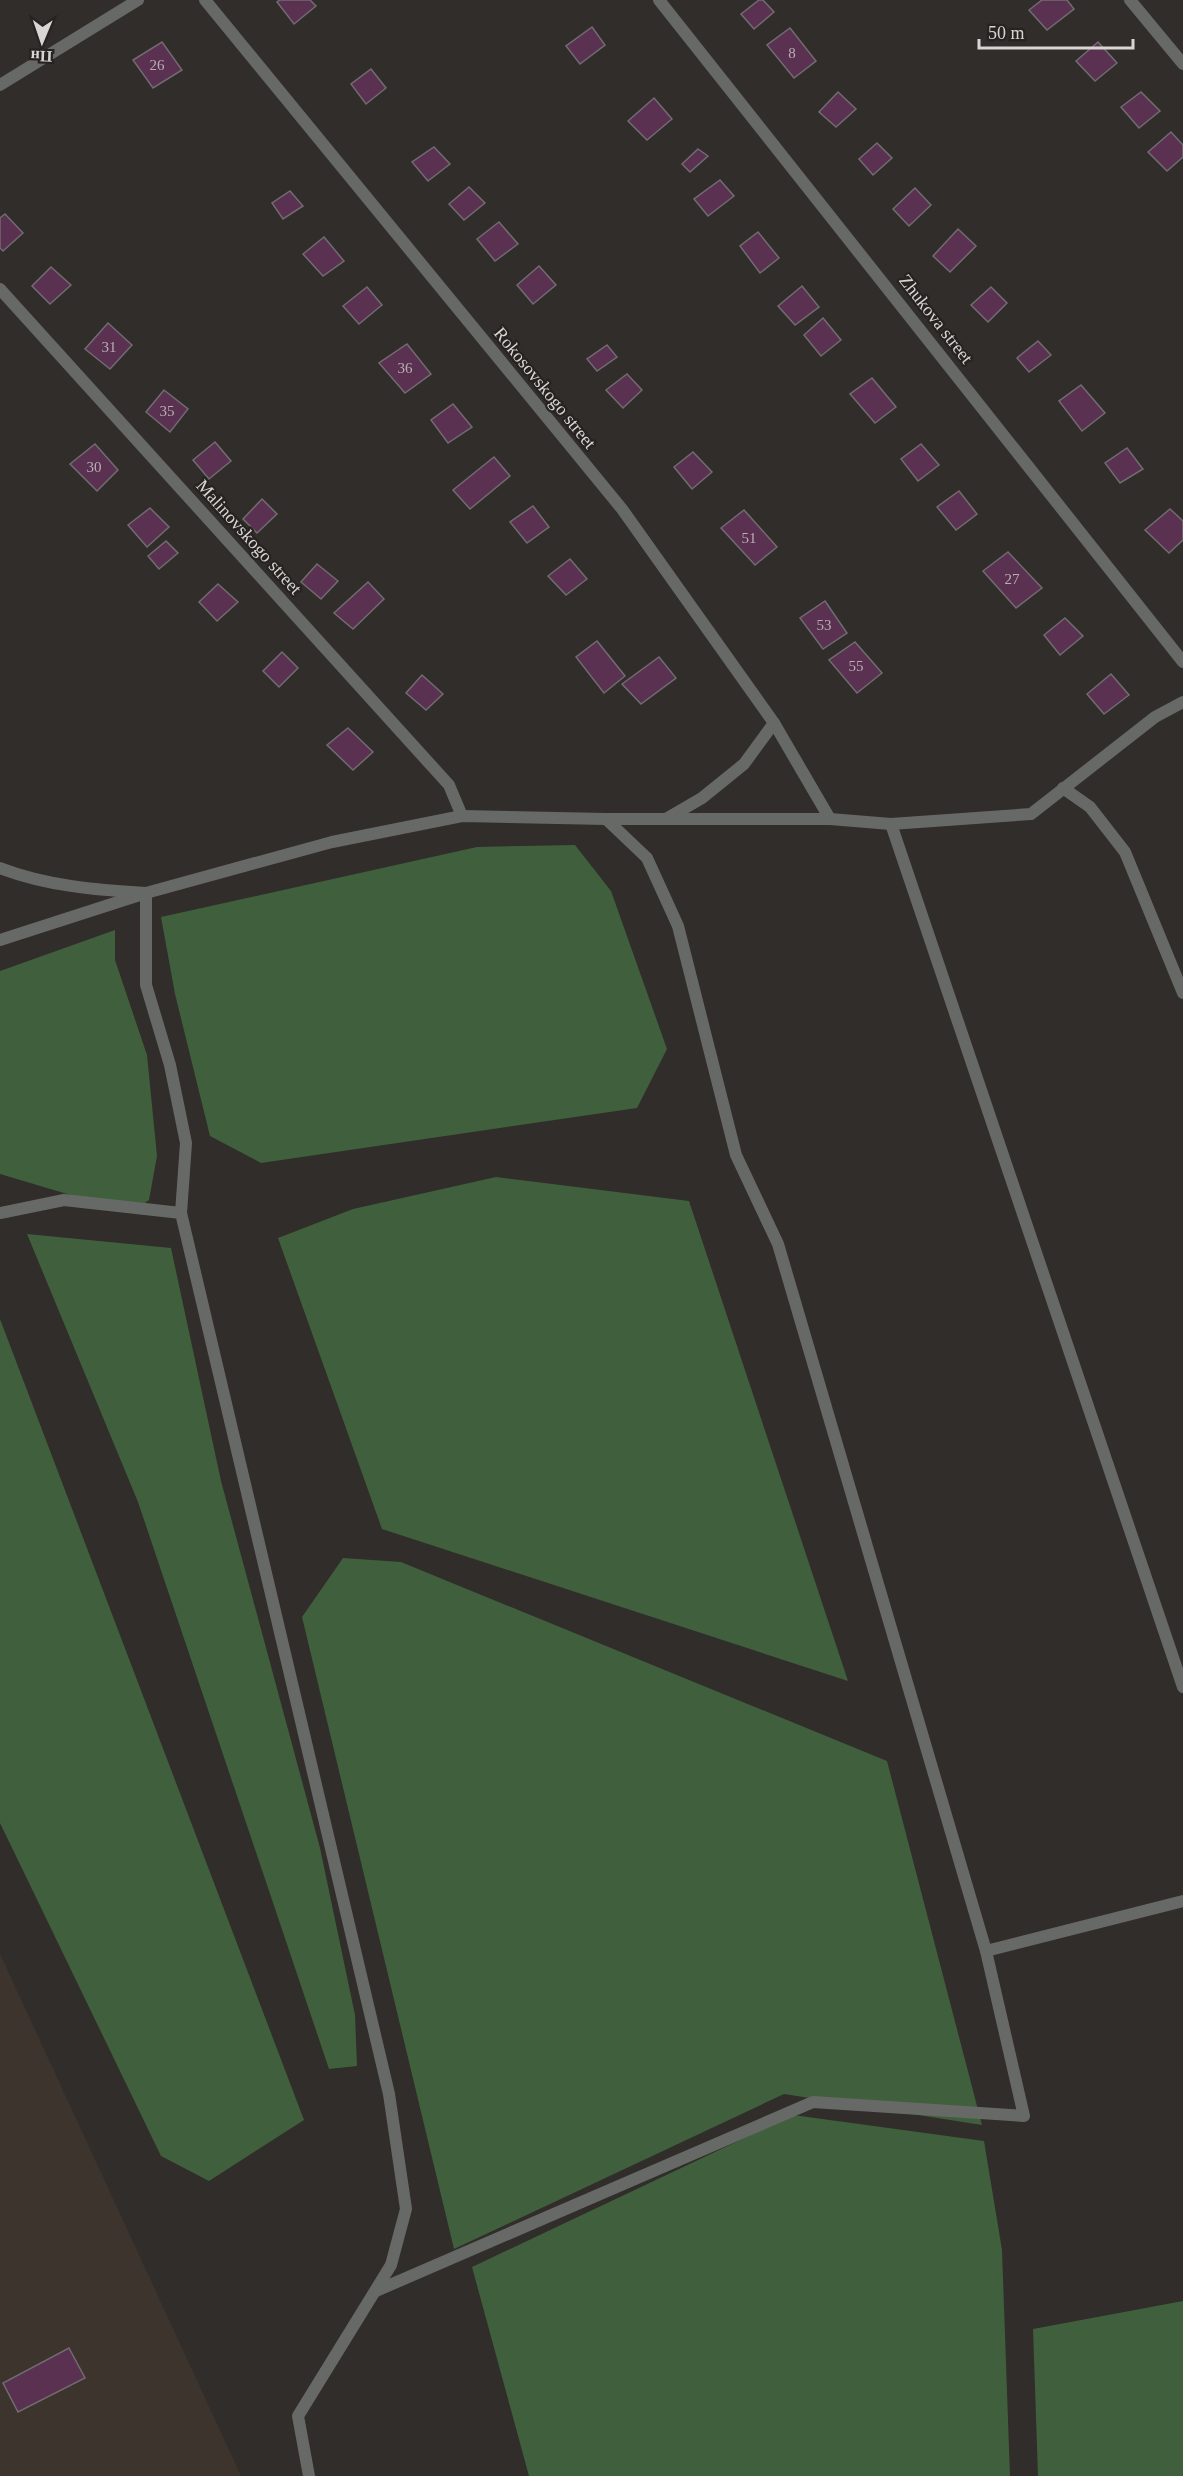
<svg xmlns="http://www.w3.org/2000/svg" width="1183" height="2476" viewBox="0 0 1183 2476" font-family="Georgia,serif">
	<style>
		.built { fill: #3c342d }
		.green { fill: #405f3c }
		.building { fill: #5b3152; stroke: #706c6f; stroke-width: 1.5 }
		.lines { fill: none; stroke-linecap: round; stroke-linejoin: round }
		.minor { stroke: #676967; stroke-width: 12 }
		.labels { text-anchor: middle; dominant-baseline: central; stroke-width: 4.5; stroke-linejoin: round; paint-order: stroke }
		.number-label { font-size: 15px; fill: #b9adb4 }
		.street-label { font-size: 18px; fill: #d8d6d4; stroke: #262320 }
	</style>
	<rect width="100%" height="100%" fill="#302d2a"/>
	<path class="built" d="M0,1954L241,2476H0Z"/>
	<g class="green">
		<path d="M575,845L611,891L667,1049L637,1108L261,1163L210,1136L175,994L161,917L477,847Z"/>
		<path d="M115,930V960L147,1055L157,1156L149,1200L131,1213L0,1174V971Z"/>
		<path d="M496,1177L689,1201L848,1681L382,1529L278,1238L353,1209Z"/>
		<path d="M27,1234L171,1248L221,1481L320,1848L355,2015L357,2066L329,2069L138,1502Z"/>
		<path d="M0,1319L304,2120L209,2181L161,2156L0,1823Z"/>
		<path d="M343,1558L401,1562L887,1761L982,2125L784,2094L454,2249L302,1617Z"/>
		<path d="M793,2115L984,2141L1002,2250L1010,2476H529L472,2267Z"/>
		<path d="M1183,2301V2476H1038L1033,2329Z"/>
	</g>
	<g class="building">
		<path d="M280,0H310L316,6L294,24L277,2Z"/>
		<path d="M759,0H763L774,12L754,29L741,14Z"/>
		<path d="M1042,0H1067L1074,9L1047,30L1029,10Z"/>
		<path d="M592,27L605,45L580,64L566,46Z"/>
		<path d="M790,28L816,61L794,78L767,45Z"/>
		<path d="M162,42L182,70L153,88L133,60Z"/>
		<path d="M1098,42L1117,63L1095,81L1076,61Z"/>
		<path d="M371,69L386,88L366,104L351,84Z"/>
		<path d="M838,92L856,109L836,127L819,112Z"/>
		<path d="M1141,92L1160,111L1139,128L1121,107Z"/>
		<path d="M654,98L672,119L647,140L628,121Z"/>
		<path d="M1171,132L1183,145V157L1167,171L1148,152Z"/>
		<path d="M877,143L892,158L873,175L859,159Z"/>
		<path d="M434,147L450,164L428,181L412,162Z"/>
		<path d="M698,149L708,156L690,172L682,164Z"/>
		<path d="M720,180L734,196L708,216L694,199Z"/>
		<path d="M469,187L485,203L464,220L449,204Z"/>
		<path d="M915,188L931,205L909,226L893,209Z"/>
		<path d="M290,191L303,206L283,219L272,203Z"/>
		<path d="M5,214L23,233L3,251L0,248V218Z"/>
		<path d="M499,222L518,244L495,261L477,239Z"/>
		<path d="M958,229L976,246L950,272L933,256Z"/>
		<path d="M758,232L779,258L760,273L740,246Z"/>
		<path d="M324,237L344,261L323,276L303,254Z"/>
		<path d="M539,266L556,285L533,304L517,285Z"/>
		<path d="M51,267L71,285L50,304L32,286Z"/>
		<path d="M802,286L819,307L795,325L778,306Z"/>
		<path d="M367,287L382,305L359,324L343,306Z"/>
		<path d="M991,287L1007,303L988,322L971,305Z"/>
		<path d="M823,318L841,340L821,356L804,335Z"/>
		<path d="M108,323L132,345L110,369L85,349Z"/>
		<path d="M1038,341L1051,355L1029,372L1017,358Z"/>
		<path d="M407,344L431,374L405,393L379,363Z"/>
		<path d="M607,345L617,357L597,371L587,359Z"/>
		<path d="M627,374L642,390L623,408L606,390Z"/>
		<path d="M872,378L896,407L875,423L850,394Z"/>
		<path d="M1081,385L1105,413L1082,431L1059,401Z"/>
		<path d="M164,390L188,409L170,432L146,412Z"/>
		<path d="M453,404L472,427L448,443L431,420Z"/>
		<path d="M215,442L231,461L209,479L193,460Z"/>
		<path d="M95,444L118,470L97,491L70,464Z"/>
		<path d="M921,444L939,465L918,481L901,459Z"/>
		<path d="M1127,448L1143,469L1120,483L1105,463Z"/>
		<path d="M693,452L712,472L692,489L674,467Z"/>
		<path d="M494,457L510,476L470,509L453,490Z"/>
		<path d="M959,491L977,514L956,530L937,507Z"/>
		<path d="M262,499L277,514L257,533L243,519Z"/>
		<path d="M533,506L549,527L527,543L510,522Z"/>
		<path d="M150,508L169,527L147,547L128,525Z"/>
		<path d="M1170,509L1183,521V540L1169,553L1145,530Z"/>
		<path d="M744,510L777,547L755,565L721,528Z"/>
		<path d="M166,541L178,553L159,569L148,556Z"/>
		<path d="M1008,552L1042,588L1016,608L983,571Z"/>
		<path d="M570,559L587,579L566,595L548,576Z"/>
		<path d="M317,564L338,581L321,599L301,582Z"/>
		<path d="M368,582L384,599L353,629L334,613Z"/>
		<path d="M218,584L238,602L217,621L199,602Z"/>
		<path d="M825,601L847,633L823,649L800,618Z"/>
		<path d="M1065,618L1083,636L1060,655L1044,635Z"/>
		<path d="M597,641L625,676L604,693L576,657Z"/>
		<path d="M855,642L882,673L857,693L829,660Z"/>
		<path d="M282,652L298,668L279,687L263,671Z"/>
		<path d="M659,657L676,678L641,704L622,684Z"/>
		<path d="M1111,674L1129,695L1104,714L1087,694Z"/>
		<path d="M422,675L443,694L426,710L406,693Z"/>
		<path d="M348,728L373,752L353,770L327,745Z"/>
		<path d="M69,2348L85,2378L18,2412L3,2383Z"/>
	</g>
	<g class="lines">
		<g class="minor">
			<path d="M205,0L622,509L774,723L830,819"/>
			<path d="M659,0L1183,662"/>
			<path d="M1130,0L1183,64"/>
			<path d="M0,85L138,0"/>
			<path d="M0,289L449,785L462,816"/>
			<path d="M1063,788L1090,807L1125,852L1183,993"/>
			<path d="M666,819L702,798L744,764L774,723"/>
			<path d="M891,824L1183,1687"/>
			<path d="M0,868C47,886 97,890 146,893V985L170,1065L186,1143L181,1213"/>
			<path d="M0,940L146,893L332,842L462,816L606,819H830L891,824L1031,814L1155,717L1183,702"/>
			<path d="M0,1213L64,1200L181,1213L389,2094L406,2209L391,2265L298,2416L309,2476"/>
			<path d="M986,1951L1183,1901"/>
			<path d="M376,2291L813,2102L1024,2116L986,1951L778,1244L736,1155L678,926L647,858L606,819"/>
		</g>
	</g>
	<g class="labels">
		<g class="number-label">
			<text x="792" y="53">8</text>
			<text x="157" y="65">26</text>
			<text x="109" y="347">31</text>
			<text x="405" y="368">36</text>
			<text x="167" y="411">35</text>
			<text x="94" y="467">30</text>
			<text x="749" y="538">51</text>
			<text x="1012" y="579">27</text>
			<text x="824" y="625">53</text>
			<text x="856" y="666">55</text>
		</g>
		<g class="street-label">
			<text transform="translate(936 319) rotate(52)">Zhukova street</text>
			<text transform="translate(545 388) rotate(51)">Rokosovskogo street</text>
			<text transform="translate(249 537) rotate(48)">Malinovskogo street</text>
		</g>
	</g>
	<g transform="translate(42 42) rotate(182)" stroke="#262320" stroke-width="4.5" paint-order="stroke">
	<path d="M0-4.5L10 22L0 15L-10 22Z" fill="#d8d6d4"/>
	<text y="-9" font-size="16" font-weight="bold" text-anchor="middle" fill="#d8d6d4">Пн</text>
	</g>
	<path d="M979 39v9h154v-9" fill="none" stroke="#d8d6d4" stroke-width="3"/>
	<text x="988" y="39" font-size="18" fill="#d8d6d4" stroke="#262320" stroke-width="4.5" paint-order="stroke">50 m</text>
</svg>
